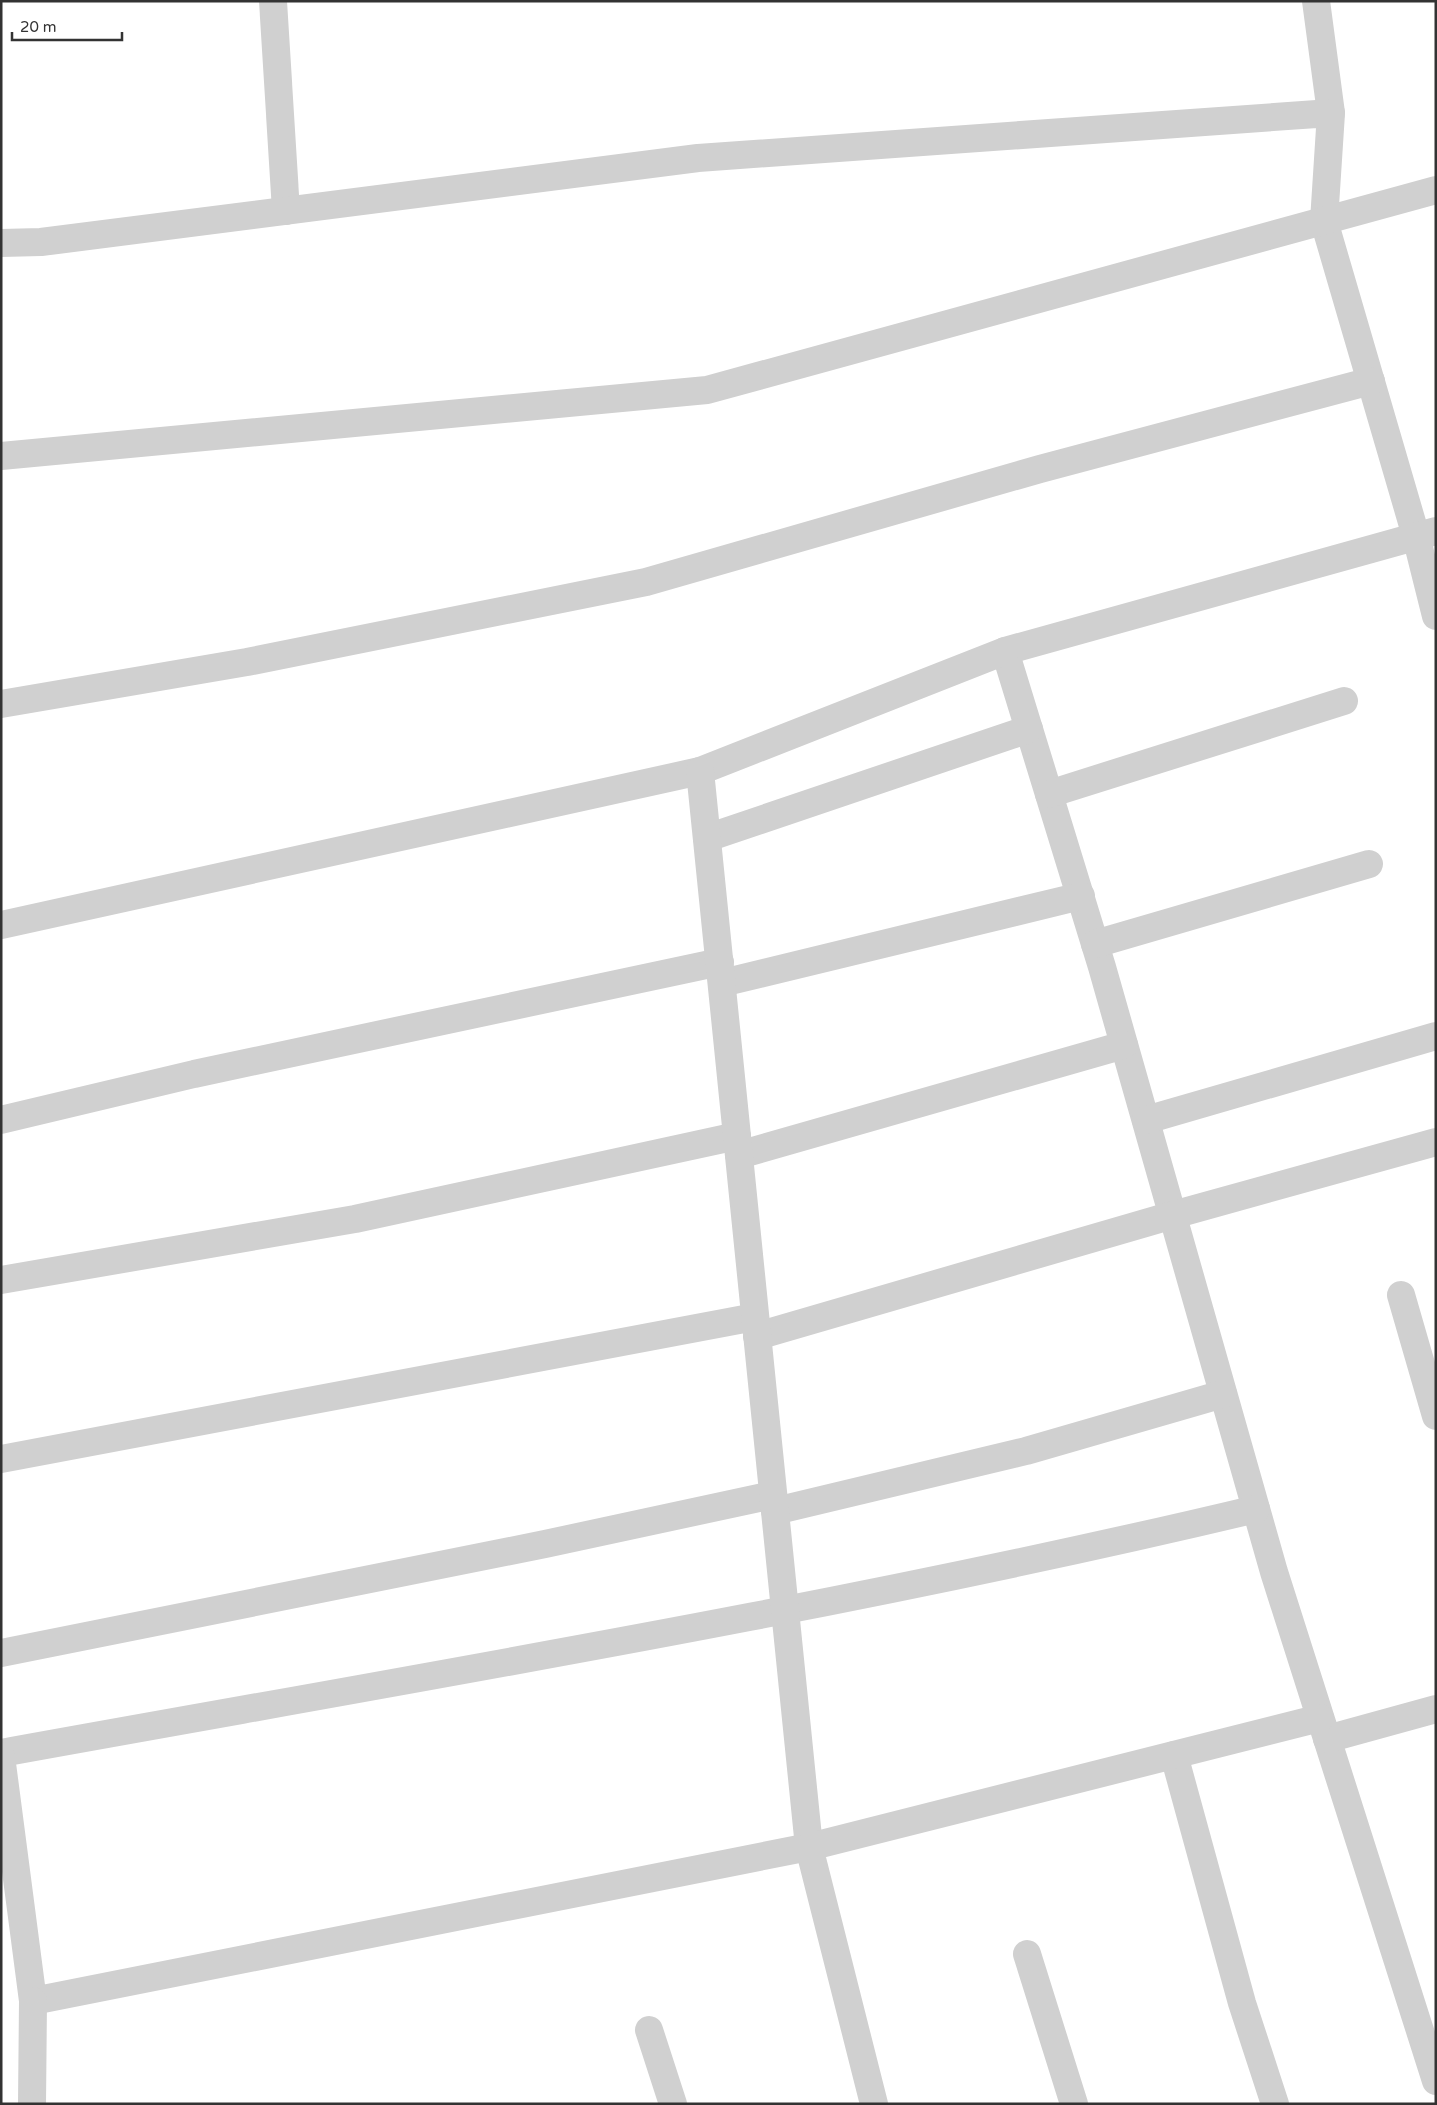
<svg xmlns="http://www.w3.org/2000/svg" width="1437" height="2105" viewBox="0 0 1437 2105" font-family="'Varela Round',sans-serif">
	<style>
		.lines { fill: none; stroke-linecap: round; stroke-linejoin: round }
		.minor { stroke: #d0d0d0; stroke-width: 28 }
	</style>
	<rect width="100%" height="100%" fill="#fff"/>
	<g class="lines">
		<g class="minor">
			<path d="M273,1L286,211"/>
			<path d="M1316,1L1331,113"/>
			<path d="M1,243L41,242L698,158L1331,113L1324,221L1416,536L1436,616"/>
			<path d="M1,456L707,390L1436,190"/>
			<path d="M1436,531L1005,651L1102,967L1274,1572L1436,2081"/>
			<path d="M1,704L247,662L646,582L1040,469L1371,381"/>
			<path d="M1049,794L1344,701"/>
			<path d="M707,838L1029,729"/>
			<path d="M1,925L700,771L1005,651"/>
			<path d="M1095,944L1369,864"/>
			<path d="M722,983L1081,896"/>
			<path d="M1,1120L194,1074L720,962"/>
			<path d="M1146,1120L1436,1036"/>
			<path d="M739,1155L1124,1045"/>
			<path d="M1,1280L355,1219L737,1136"/>
			<path d="M1401,1295L1436,1416"/>
			<path d="M757,1336L1173,1215L1436,1142"/>
			<path d="M1,1459L755,1317"/>
			<path d="M775,1511L1026,1451L1223,1394"/>
			<path d="M1,1653L545,1544L773,1495"/>
			<path d="M1327,1739L1436,1709"/>
			<path d="M1,1753C420,1677 841,1608 1256,1509"/>
			<path d="M1174,1755L1242,2003L1275,2104"/>
			<path d="M1,1756L33,2001L809,1847L700,771"/>
			<path d="M1027,1954L1074,2104"/>
			<path d="M649,2030L673,2104"/>
			<path d="M32,2104L33,2001"/>
			<path d="M874,2104L809,1847L1320,1718"/>
		</g>
	</g>
	<rect width="1437" height="2105" fill="none" stroke="#333333" stroke-width="5"/>
	<path d="M12 32v8h110v-8" fill="none" stroke="#333333" stroke-width="2.5"/>
	<text x="20" y="32" font-size="15" fill="#333333" stroke="#ffffff" stroke-width="4" paint-order="stroke">20 m</text>
</svg>
